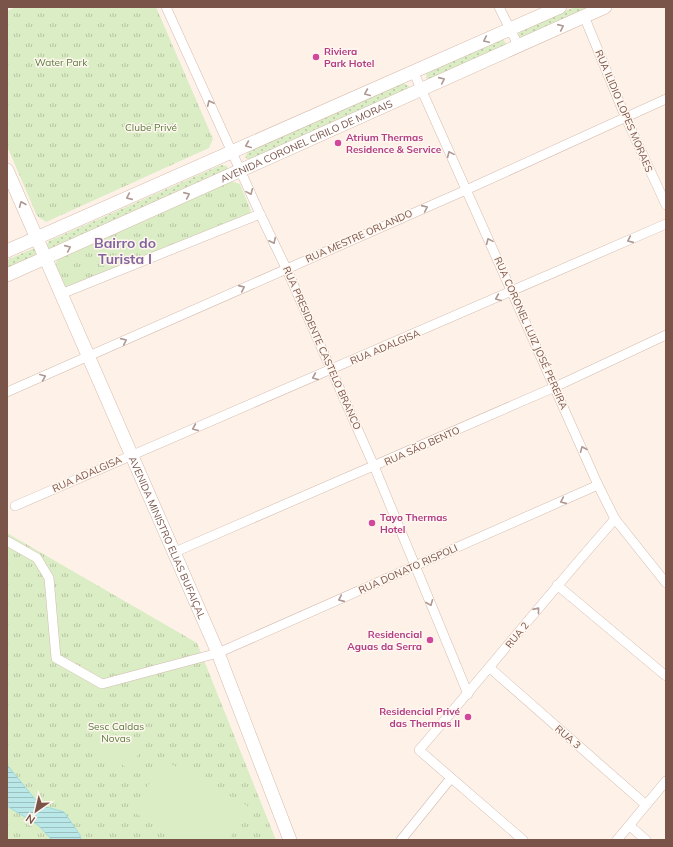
<svg xmlns="http://www.w3.org/2000/svg" width="673" height="847" viewBox="0 0 673 847" font-family="Mulish,sans-serif">
	<style>
		.grass { fill: url(#grass-dots) }
		.park { fill: url(#park-tufts) }
		.pitch { fill: #daedc5 }
		.water { fill: url(#water-rules); stroke: #a0dadc }
		.lines { fill: none; stroke-linecap: round; stroke-linejoin: round }
		.street-casing { stroke: #d4bbaf; stroke-width: 10 }
		.secondary-casing { stroke: #d7baab; stroke-width: 14 }
		.street { stroke: #fff; stroke-width: 9 }
		.secondary { stroke: #fff; stroke-width: 13 }
		.oneway { stroke: #af9892 }
		.hotel-dot { fill: #d1479c; stroke: #fff7ef; stroke-width: 1.5 }
		.labels { text-anchor: middle; dominant-baseline: central; stroke-width: 3; stroke-linejoin: round; paint-order: stroke }
		.hotel-label { font-size: 10px; font-weight: bold; fill: #b23c85; stroke: #fff7ef; text-anchor: start }
		.park-label { font-size: 10px; fill: #587a3e; stroke: #fff7ef }
		.street-label { font-size: 10px; fill: #7a5449; stroke: #fff7ef }
		.district-label { font-size: 14px; font-weight: bold; fill: #83659d; stroke: #fff7ef }
	</style>
	<defs>
		<pattern id="grass-dots" width="8" height="8" patternUnits="userSpaceOnUse"><rect width="8" height="8" fill="#daedc5"/><path d="M2 2h.1M6 6h.1" fill="none" stroke="#b6c3a2" stroke-width="1.8" stroke-linecap="round"/></pattern>
		<pattern id="park-tufts" width="24" height="20" patternUnits="userSpaceOnUse"><rect width="24" height="20" fill="#daedc5"/><path d="M3 7l-1-3M5 7V3M7 7l1-3M15 17l-1-3M17 17v-4M19 17l1-3" fill="none" stroke="#b6c3a2"/></pattern>
		<pattern id="water-rules" width="6" height="5" patternUnits="userSpaceOnUse"><rect width="6" height="5" fill="#bae8e9"/><path d="M0 2.5h6" fill="none" stroke="#9cbfbf"/></pattern>
	</defs>
	<rect width="100%" height="100%" fill="#fef2e8"/>
	<g class="grass">
		<path d="M575,7H595L524,38H520L518,35L521,30Z"/>
		<path d="M503,39L506,44L505,46L428,80L426,78L427,73Z"/>
		<path d="M403,83L409,86L408,89L249,160L245,157L248,152Z"/>
		<path d="M221,165L227,166L228,169L52,248L49,249L46,246L49,241Z"/>
		<path d="M32,249H35L37,254L34,256L7,268V260Z"/>
	</g>
	<g class="park">
		<path d="M16,7H156L213,139L209,148L46,222L37,216L7,146V11Z"/>
		<path d="M231,181L240,184L251,211L249,214L65,289L55,266L58,258Z"/>
		<path d="M7,533L197,643L276,840H7Z"/>
	</g>
	<g class="pitch">
		<path d="M102,727L141,750L129,769L91,746Z"/>
		<path d="M164,760L248,806L229,840H180L132,811Z"/>
	</g>
	<path class="water" d="M7,765L40,805L64,812L80,835L81,840H52L38,825L7,806Z"/>
	<g class="lines">
		<defs>
			<g id="street">
				<path d="M166,7L260,214L286,268L374,466L468,694"/>
				<path d="M499,7L518,45"/>
				<path d="M584,16L625,116L666,205"/>
				<path d="M414,73L598,485L615,519L666,583"/>
				<path d="M61,294L260,214"/>
				<path d="M7,392L466,190L666,99"/>
				<path d="M15,506L666,224"/>
				<path d="M7,541L37,558L49,578L56,658L102,684L218,653L598,485"/>
				<path d="M175,552L555,387L666,335"/>
				<path d="M557,585L666,676"/>
				<path d="M490,668L646,805"/>
				<path d="M630,826L646,840"/>
				<path d="M401,840L451,778"/>
				<path d="M523,840L419,750C485,674 548,595 615,519"/>
				<path d="M617,840L666,781"/>
			</g>
			<g id="secondary">
				<path id="s1" d="M7,170L218,653L290,840"/>
				<path d="M7,251L560,7"/>
				<path id="s2" d="M7,275L605,7"/>
			</g>
		</defs>
		<use href="#street" class="street-casing"/>
		<use href="#secondary" class="secondary-casing"/>
		<use href="#street" class="street"/>
		<use href="#secondary" class="secondary"/>
	</g>
	<defs><path id="oneway-chevron" d="M-2-3.5L2.5 0L-2 3.5" fill="none" stroke-width="1.6" stroke-linecap="round" stroke-linejoin="round"/></defs>
	<g class="oneway">
		<use href="#oneway-chevron" transform="translate(561 27) rotate(-24)"/>
		<use href="#oneway-chevron" transform="translate(486 40) rotate(155)"/>
		<use href="#oneway-chevron" transform="translate(442 80) rotate(-24)"/>
		<use href="#oneway-chevron" transform="translate(367 93) rotate(157)"/>
		<use href="#oneway-chevron" transform="translate(210 103) rotate(-115)"/>
		<use href="#oneway-chevron" transform="translate(248 145) rotate(157)"/>
		<use href="#oneway-chevron" transform="translate(450 154) rotate(-114)"/>
		<use href="#oneway-chevron" transform="translate(250 192) rotate(66)"/>
		<use href="#oneway-chevron" transform="translate(187 195) rotate(-24)"/>
		<use href="#oneway-chevron" transform="translate(129 197) rotate(156)"/>
		<use href="#oneway-chevron" transform="translate(22 204) rotate(-113)"/>
		<use href="#oneway-chevron" transform="translate(425 208) rotate(-24)"/>
		<use href="#oneway-chevron" transform="translate(630 240) rotate(156)"/>
		<use href="#oneway-chevron" transform="translate(273 241) rotate(64)"/>
		<use href="#oneway-chevron" transform="translate(489 241) rotate(-114)"/>
		<use href="#oneway-chevron" transform="translate(68 248) rotate(-24)"/>
		<use href="#oneway-chevron" transform="translate(242 288) rotate(-24)"/>
		<use href="#oneway-chevron" transform="translate(498 298) rotate(157)"/>
		<use href="#oneway-chevron" transform="translate(124 341) rotate(-24)"/>
		<use href="#oneway-chevron" transform="translate(43 377) rotate(-23)"/>
		<use href="#oneway-chevron" transform="translate(315 377) rotate(157)"/>
		<use href="#oneway-chevron" transform="translate(195 428) rotate(157)"/>
		<use href="#oneway-chevron" transform="translate(583 449) rotate(-113)"/>
		<use href="#oneway-chevron" transform="translate(563 501) rotate(156)"/>
		<use href="#oneway-chevron" transform="translate(341 599) rotate(156)"/>
		<use href="#oneway-chevron" transform="translate(430 603) rotate(68)"/>
		<use href="#oneway-chevron" transform="translate(537 610) rotate(-51)"/>
	</g>
	<g class="hotel-dot">
		<circle cx="316" cy="57" r="4"/>
		<circle cx="338" cy="143" r="4"/>
		<circle cx="372" cy="523" r="4"/>
		<circle cx="430" cy="640" r="4"/>
		<circle cx="468" cy="717" r="4"/>
	</g>
	<g class="labels">
		<g class="hotel-label">
			<text x="324" y="51">Riviera<tspan x="324" dy="12">Park Hotel</tspan></text>
			<text x="346" y="137">Atrium Thermas<tspan x="346" dy="12">Residence &amp; Service</tspan></text>
			<text x="380" y="517">Tayo Thermas<tspan x="380" dy="12">Hotel</tspan></text>
			<text x="422" y="634" text-anchor="end">Residencial<tspan x="422" dy="12">Aguas da Serra</tspan></text>
			<text x="460" y="711" text-anchor="end">Residencial Privé<tspan x="460" dy="12">das Thermas II</tspan></text>
		</g>
		<g class="park-label">
			<text x="61" y="62">Water Park</text>
			<text x="151" y="127">Clube Privé</text>
			<text x="116" y="726">Sesc Caldas<tspan x="116" dy="12">Novas</tspan></text>
		</g>
		<g class="street-label">
			<text transform="translate(624 111) rotate(67)">RUA ILIDIO LOPES MORAES</text>
			<text stroke="none"><textPath href="#s2" startOffset="328">AVENIDA CORONEL CIRILO DE MORAIS</textPath></text>
			<text transform="translate(359 236) rotate(-24)">RUA MESTRE ORLANDO</text>
			<text transform="translate(531 333) rotate(66)">RUA CORONEL LUIZ JOSÉ PEREIRA</text>
			<text transform="translate(385 347) rotate(-23)">RUA ADALGISA</text>
			<text transform="translate(322 348) rotate(66)">RUA PRESIDENTE CASTELO BRANCO</text>
			<text transform="translate(422 446) rotate(-24)">RUA SÃO BENTO</text>
			<text transform="translate(87 474) rotate(-24)">RUA ADALGISA</text>
			<text stroke="none"><textPath href="#s1" startOffset="401">AVENIDA MINISTRO ELIAS BUFAIÇAL</textPath></text>
			<text transform="translate(408 569) rotate(-24)">RUA DONATO RISPOLI</text>
			<text transform="translate(517 635) rotate(-51)">RUA 2</text>
			<text transform="translate(568 737) rotate(41)">RUA 3</text>
		</g>
		<g class="district-label">
			<text x="125" y="243">Bairro do<tspan x="125" dy="16">Turista I</tspan></text>
		</g>
	</g>
	<rect width="673" height="847" fill="none" stroke="#7a5449" stroke-width="16"/>
	<g transform="translate(36 811) rotate(214)" stroke="#fff7ef" stroke-width="3" paint-order="stroke">
	<path d="M0-3L7 15L0 10L-7 15Z" fill="#7a5449"/>
	<text y="-6" font-size="11" font-weight="bold" text-anchor="middle" fill="#7a5449">N</text>
	</g>
</svg>
